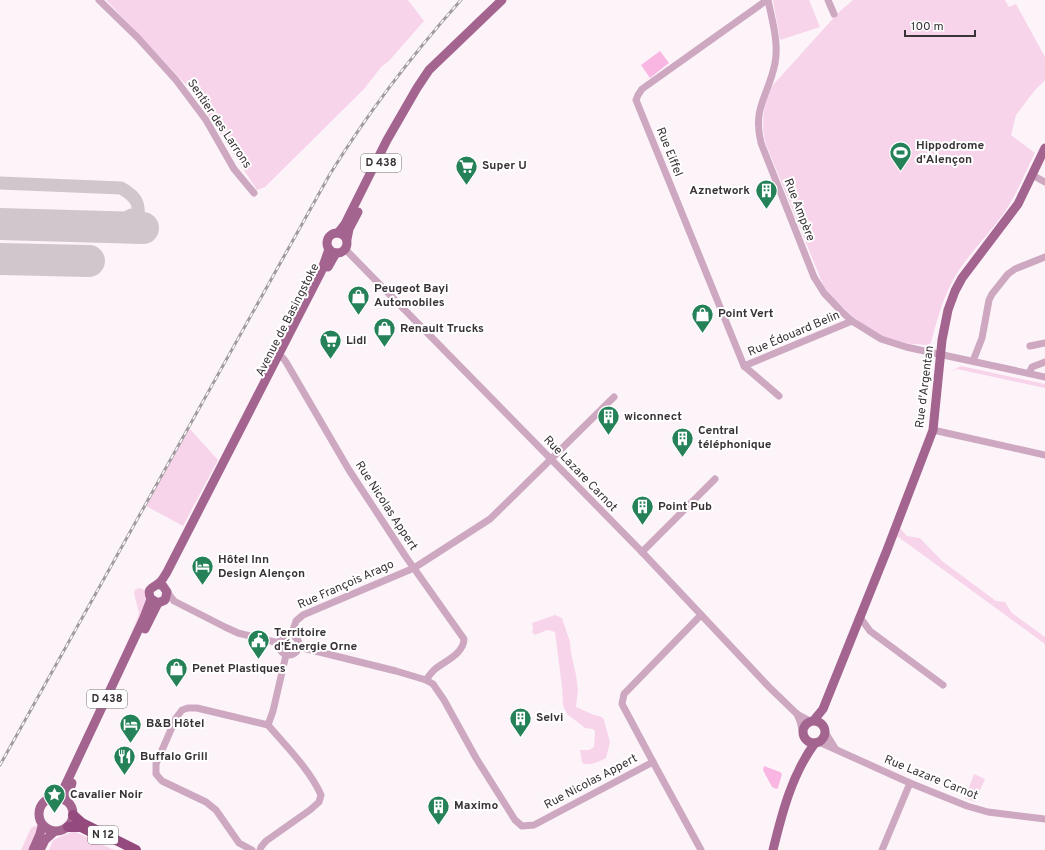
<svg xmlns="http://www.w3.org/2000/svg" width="1045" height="850" viewBox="0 0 1045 850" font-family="Overpass,sans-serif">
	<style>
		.green { fill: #f7d4ea }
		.water { fill: #f9b6e2 }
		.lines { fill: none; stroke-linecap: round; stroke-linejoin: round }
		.taxiway { stroke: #cfc7cc; stroke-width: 13 }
		.runway { stroke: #cfc7cc; stroke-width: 32 }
		.minor { stroke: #cda8c0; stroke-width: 7 }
		.major { stroke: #a46490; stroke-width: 9 }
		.highway { stroke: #954a7e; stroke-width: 10 }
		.rail-casing { stroke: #a19a9f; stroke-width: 3 }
		.rail { stroke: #fff; stroke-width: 1.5; stroke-dasharray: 4.5; stroke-linecap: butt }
		.labels { text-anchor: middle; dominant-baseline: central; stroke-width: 4; stroke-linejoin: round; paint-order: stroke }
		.shield { fill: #fff; stroke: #747073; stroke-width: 1 }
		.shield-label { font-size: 11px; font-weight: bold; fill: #393337 }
		.street-label { font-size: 12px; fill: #393337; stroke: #fff }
		.poi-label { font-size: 12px; font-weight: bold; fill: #393337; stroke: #fff; text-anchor: start }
	</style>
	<rect width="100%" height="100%" fill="#fdf4fa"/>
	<g class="green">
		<path d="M106,0H408L424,21L388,62L382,66L364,89L265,187L257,190L192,91Z"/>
		<path d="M773,0H809L820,27L780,40Z"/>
		<path d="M853,0H1005L1009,7L1016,4L1045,57V80L1035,90L1016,115L1011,135L1035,153C1025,173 1017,194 1004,213C987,237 964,258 951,284C942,302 936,323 931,343L928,345C914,344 901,344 888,339C867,331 837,304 824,287L765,142C761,121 763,104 773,85L838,13Z"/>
		<path d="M961,366L1045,384V388L957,369L949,372Z"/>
		<path d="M189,428L218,460L183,526L146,506Z"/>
		<path d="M900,528L907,536L920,538L942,561L996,601L1005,602L1012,613L1045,637V644L897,536Z"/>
		<path d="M139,588L145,590L147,603L109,684L136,622L139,613L134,593L135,590Z"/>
		<path d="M555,615L562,618L570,642L571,653L576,675L578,690L576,707L594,715L602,717L604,720L610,742L606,758C599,762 589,766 582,763L580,750H589L594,747L595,731L593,729L585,728L567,714L563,705L562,687L555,632L547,630L535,635L532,632L533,628L532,623Z"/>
		<path d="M974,774L985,779L975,802L965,798Z"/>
		<path d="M37,825V833L29,850H21L31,828Z"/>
		<path d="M74,831L114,850H49L53,840Z"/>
	</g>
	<g class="water">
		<path d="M660,51L669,63L650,78L641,65Z"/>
		<path d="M764,766L780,772L782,774L778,788L776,789L772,787L763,770Z"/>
	</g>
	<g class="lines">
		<g class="taxiway">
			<path d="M0,183L121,188C141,199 139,207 138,228"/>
			<path d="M112,227C122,225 123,218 131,215L138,217L139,224"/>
		</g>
		<g class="runway">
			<path d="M0,224L143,228"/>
			<path d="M0,259L89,261"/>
		</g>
		<g class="minor">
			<path d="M99,0L138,38L176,80L206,120L234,169L254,193"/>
			<path d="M767,0L642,89L638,95L636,100L744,366L779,396"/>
			<path d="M768,0C772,20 779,43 775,63C769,95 752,107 761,143L814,277L824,293L841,311L852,321L881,339L906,347L1045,377"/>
			<path d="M828,0L834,14"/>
			<path d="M1032,175L1045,182"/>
			<path d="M345,249L642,552L769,687L797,714L810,721"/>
			<path d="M1030,346L1045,343"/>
			<path d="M279,356L283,358L286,362L349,470L406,557L464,639C464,654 443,662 434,670C431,673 428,677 426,680"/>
			<path d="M973,361L982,338L989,300L992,294L1008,274L1015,269L1045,257"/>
			<path d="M744,366L852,321"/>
			<path d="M1029,373L1032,367L1045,362"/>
			<path d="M933,430L1045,455"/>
			<path d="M642,552L715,479"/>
			<path d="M167,592L174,601L225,627L238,633L279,643"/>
			<path d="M858,619L862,620L870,631L943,685"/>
			<circle cx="289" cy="645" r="10"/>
			<path d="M291,636L296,621L303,615L414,568L490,519L614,397"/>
			<path d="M299,647L396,671L426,680L433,684L444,700L476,758L515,820L522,826L534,825L653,762L622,704L624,694L701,615"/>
			<path d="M797,714L800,721L802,730"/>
			<path d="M825,732L835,748"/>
			<path d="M819,742L910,783L967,806L988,812L1045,819"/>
			<path d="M653,762L701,850"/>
			<path d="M252,850L239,843L216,810L206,802L162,781L156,774V764L176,718L182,710L188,708H197L268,725L273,711L286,655"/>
			<path d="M260,850L261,847L266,841L310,810L319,802L321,795C310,770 286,746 268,725"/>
			<path d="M882,850L910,783"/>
		</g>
		<g class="major">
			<circle cx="337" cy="243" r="10"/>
			<path d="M338,233L345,224L387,140L417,88L429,70L502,0"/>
			<path d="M347,239L349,229L358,212"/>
			<path d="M328,267L336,253"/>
			<path d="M158,584L163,586L167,592L165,600L158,603L151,599C146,588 152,589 159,583C162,581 165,575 167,572L321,272L329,249"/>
			<path d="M145,629L158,603"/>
			<path d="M814,720L823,709L887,550L933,430L942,340L948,310L955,291L962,278L1018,204L1045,148"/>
			<circle cx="814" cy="732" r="11"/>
			<circle cx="56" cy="814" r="17"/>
			<path d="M58,797L64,788L143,620L151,599"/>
			<path d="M66,801L72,783"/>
			<path d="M33,850L40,834L42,826"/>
			<path d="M40,850L45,840L54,832"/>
			<path d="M773,850C782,813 792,774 815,743"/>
		</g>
		<g class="highway">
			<path d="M73,815L82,823L136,850"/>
			<path d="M68,827H81L89,831"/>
		</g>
		<defs>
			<path id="rail" d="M0,765L330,174C369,111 412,55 461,0"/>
		</defs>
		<use href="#rail" class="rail-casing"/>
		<use href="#rail" class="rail"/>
	</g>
	<defs>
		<symbol id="stadium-pin" viewBox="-11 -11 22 30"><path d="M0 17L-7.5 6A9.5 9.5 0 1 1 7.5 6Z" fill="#248158" stroke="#fff"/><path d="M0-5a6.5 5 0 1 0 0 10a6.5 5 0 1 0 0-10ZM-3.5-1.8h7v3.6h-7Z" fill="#fff"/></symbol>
		<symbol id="supermarket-pin" viewBox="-11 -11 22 30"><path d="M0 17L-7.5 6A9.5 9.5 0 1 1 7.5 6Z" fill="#248158" stroke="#fff"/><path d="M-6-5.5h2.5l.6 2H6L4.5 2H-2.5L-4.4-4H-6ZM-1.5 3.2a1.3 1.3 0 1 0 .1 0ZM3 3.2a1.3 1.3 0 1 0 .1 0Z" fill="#fff"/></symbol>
		<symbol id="building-pin" viewBox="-11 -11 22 30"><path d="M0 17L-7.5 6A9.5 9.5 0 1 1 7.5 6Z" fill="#248158" stroke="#fff"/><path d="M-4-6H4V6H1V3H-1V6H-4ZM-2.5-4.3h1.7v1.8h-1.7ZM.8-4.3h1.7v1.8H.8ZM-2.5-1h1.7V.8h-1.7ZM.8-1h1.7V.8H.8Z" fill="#fff"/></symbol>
		<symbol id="shop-pin" viewBox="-11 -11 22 30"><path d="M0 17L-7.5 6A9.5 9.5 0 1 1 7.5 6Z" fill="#248158" stroke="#fff"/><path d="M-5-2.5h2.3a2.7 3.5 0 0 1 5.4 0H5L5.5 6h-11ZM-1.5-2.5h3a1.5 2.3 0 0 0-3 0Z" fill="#fff"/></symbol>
		<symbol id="hotel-pin" viewBox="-11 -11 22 30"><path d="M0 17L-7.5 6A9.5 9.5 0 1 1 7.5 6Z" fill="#248158" stroke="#fff"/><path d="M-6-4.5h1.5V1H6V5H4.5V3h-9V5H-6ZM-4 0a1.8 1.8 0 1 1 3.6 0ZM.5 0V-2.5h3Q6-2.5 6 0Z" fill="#fff"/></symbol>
		<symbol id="civic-pin" viewBox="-11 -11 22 30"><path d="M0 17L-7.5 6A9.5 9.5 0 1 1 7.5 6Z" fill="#248158" stroke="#fff"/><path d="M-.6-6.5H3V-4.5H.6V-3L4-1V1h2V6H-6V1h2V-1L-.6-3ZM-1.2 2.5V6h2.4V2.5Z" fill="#fff"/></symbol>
		<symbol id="restaurant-pin" viewBox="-11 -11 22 30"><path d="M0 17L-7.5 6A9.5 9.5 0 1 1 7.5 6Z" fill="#248158" stroke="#fff"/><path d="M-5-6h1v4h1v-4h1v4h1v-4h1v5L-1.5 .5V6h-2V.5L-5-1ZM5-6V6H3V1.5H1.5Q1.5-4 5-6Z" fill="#fff"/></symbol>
		<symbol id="sight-pin" viewBox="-11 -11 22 30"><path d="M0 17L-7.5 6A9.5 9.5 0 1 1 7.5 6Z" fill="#248158" stroke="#fff"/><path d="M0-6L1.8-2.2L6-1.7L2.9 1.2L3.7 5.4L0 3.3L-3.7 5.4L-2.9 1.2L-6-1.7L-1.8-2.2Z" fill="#fff"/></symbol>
	</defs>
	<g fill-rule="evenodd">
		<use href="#stadium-pin" x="888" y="140" width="25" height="34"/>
		<use href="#supermarket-pin" x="454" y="154" width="25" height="34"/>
		<use href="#building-pin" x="754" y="178" width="25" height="34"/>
		<use href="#shop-pin" x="346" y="284" width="25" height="34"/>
		<use href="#shop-pin" x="690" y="302" width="25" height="34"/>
		<use href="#shop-pin" x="372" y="316" width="25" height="34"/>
		<use href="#supermarket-pin" x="318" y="328" width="25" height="34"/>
		<use href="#building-pin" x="596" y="404" width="25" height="34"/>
		<use href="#building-pin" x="670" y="426" width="25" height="34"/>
		<use href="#building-pin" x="630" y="494" width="25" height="34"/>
		<use href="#hotel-pin" x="190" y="554" width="25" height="34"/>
		<use href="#civic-pin" x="246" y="628" width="25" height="34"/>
		<use href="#shop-pin" x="164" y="656" width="25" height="34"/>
		<use href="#building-pin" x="508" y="706" width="25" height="34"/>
		<use href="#hotel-pin" x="118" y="712" width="25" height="34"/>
		<use href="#restaurant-pin" x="112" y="744" width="25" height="34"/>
		<use href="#sight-pin" x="42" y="782" width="25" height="34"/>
		<use href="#building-pin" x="426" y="794" width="25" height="34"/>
	</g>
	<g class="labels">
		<g class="shield">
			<rect x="361" y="154" width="40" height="18" rx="3"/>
			<rect x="87" y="690" width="40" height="18" rx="3"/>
			<rect x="88" y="826" width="30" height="18" rx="3"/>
		</g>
		<g class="shield-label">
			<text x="381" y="163">D 438</text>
			<text x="107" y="699">D 438</text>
			<text x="103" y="835">N 12</text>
		</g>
		<g class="street-label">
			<text transform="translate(219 124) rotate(56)">Sentier des Larrons</text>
			<text transform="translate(669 152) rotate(68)">Rue Eiffel</text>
			<text transform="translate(799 210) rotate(69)">Rue Ampère</text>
			<text transform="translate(288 320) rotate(-63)">Avenue de Basingstoke</text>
			<text transform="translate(794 334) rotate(-23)">Rue Édouard Belin</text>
			<text transform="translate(925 387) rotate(-83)">Rue d'Argentan</text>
			<text transform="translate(580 474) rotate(46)">Rue Lazare Carnot</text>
			<text transform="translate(386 506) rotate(57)">Rue Nicolas Appert</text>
			<text transform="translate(346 585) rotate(-24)">Rue François Arago</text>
			<text transform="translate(931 778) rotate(22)">Rue Lazare Carnot</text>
			<text transform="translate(591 782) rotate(-28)">Rue Nicolas Appert</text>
		</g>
		<g class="poi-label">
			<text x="916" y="146">Hippodrome<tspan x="916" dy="14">d'Alençon</tspan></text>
			<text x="482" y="166">Super U</text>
			<text x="750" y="191" text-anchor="end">Aznetwork</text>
			<text x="374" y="289">Peugeot Bayi<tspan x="374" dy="14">Automobiles</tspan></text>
			<text x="718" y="314">Point Vert</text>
			<text x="400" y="329">Renault Trucks</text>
			<text x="346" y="341">Lidl</text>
			<text x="624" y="417">wiconnect</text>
			<text x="698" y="431">Central<tspan x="698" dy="14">téléphonique</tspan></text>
			<text x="658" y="507">Point Pub</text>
			<text x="218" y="560">Hôtel Inn<tspan x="218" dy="14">Design Alençon</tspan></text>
			<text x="274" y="633">Territoire<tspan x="274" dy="14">d'Énergie Orne</tspan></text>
			<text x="192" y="669">Penet Plastiques</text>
			<text x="536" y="718">Selvi</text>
			<text x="146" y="724">B&amp;B Hôtel</text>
			<text x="140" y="757">Buffalo Grill</text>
			<text x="70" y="795">Cavalier Noir</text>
			<text x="454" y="806">Maximo</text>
		</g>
	</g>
	<path d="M905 30v6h70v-6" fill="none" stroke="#393337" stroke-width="2"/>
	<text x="911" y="30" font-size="12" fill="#393337" stroke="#ffffff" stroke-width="3" paint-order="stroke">100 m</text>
</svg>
